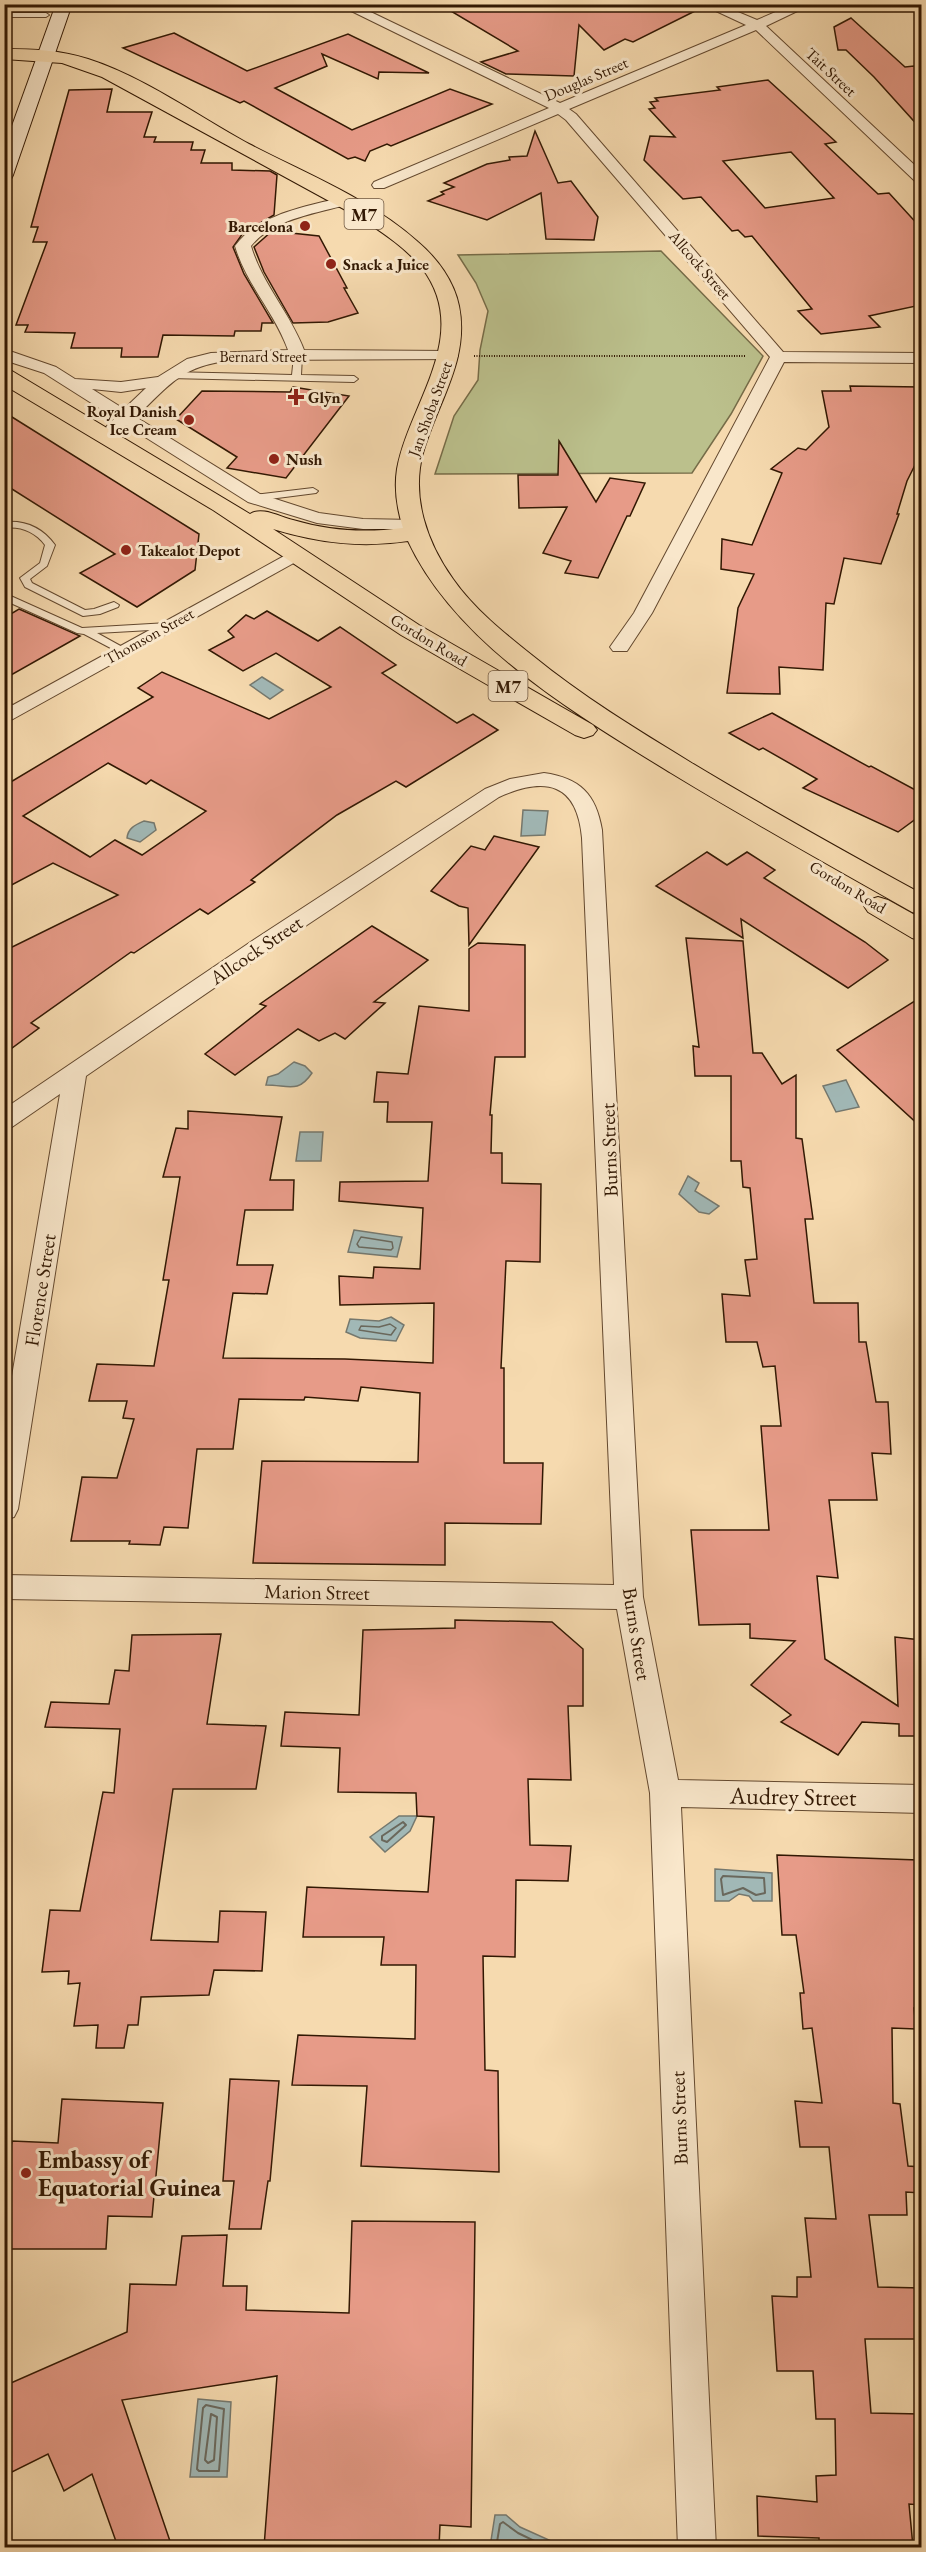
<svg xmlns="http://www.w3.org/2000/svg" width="926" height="2552" viewBox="0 0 926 2552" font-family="'EB Garamond',serif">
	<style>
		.green { fill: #bbc08c; stroke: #766c48; stroke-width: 1.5 }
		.water { fill: #a1b8b6; stroke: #75786e; stroke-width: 1.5 }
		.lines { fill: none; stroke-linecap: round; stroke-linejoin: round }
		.shore-far1 { stroke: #6a685c; stroke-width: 1.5 }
		.shore { stroke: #6a685c; stroke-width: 2 }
		.building { fill: #e79b88; stroke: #321803; stroke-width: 1.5; fill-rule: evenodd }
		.lane-casing { stroke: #63482e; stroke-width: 2 }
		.street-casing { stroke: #63482e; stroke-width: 2 }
		.secondary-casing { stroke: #321803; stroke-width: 2 }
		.primary-casing { stroke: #321803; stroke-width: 2 }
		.path { stroke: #321803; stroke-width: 2; stroke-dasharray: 1 1.5; stroke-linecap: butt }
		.lane { fill: #f9e7cb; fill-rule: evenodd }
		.street { fill: #f9e7cb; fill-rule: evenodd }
		.secondary { fill: #f9e7cb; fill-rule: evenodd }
		.primary { fill: #f6daaf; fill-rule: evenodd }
		.poi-dot { fill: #8f2418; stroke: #f9e7cb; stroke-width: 2 }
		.labels { text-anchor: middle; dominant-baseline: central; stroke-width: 6; stroke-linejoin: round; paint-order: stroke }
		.far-street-label { font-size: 16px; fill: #321803; stroke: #f9e7cb }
		.far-poi-label { font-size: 16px; font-weight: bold; fill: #321803; stroke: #f9e7cb; text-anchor: start }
		.shield { fill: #f9e7cb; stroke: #6e563f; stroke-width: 1.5 }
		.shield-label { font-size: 18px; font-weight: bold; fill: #321803 }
		.street-label { font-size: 20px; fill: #321803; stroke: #f9e7cb }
		.near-street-label { font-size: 24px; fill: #321803; stroke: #f9e7cb }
		.near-poi-label { font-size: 24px; font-weight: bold; fill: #321803; stroke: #f9e7cb; text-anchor: start }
	</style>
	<rect width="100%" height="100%" fill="#f6daaf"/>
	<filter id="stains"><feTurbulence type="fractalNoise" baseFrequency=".00333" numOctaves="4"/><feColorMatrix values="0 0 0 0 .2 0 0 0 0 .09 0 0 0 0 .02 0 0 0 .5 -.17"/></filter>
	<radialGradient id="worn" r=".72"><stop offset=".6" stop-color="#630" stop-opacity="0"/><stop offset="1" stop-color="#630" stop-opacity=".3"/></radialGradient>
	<path class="green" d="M661,251L763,356L731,414L692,473L435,474L454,416L478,380L480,350L488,311L476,283L458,255Z"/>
	<g class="water">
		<path d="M262,677L283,690L270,699L250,685Z"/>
		<path d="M523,810L548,811L545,835L521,836Z"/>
		<path d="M144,821L154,823L156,830L140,842L127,838C128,828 135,825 144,821Z"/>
		<path d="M294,1062L305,1066L312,1073C298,1094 288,1085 266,1085L268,1077L278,1074Z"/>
		<path d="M846,1080L859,1107L836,1112L823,1086Z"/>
		<path d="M300,1132H323L321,1161H296Z"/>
		<path d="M688,1176L699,1183L695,1191L719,1206L709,1214L699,1212L679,1194Z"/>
		<path d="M354,1230L402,1237L397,1257L348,1252Z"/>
		<path d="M391,1317L404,1325L396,1341L360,1338L346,1332L350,1319L379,1321Z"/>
		<path d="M399,1816H417L410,1831L385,1852L370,1837Z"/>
		<path d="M715,1869L772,1873V1901H753L749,1896L739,1894L729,1901H715Z"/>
		<path d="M198,2399L231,2402L227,2477H190Z"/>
		<path d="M495,2515H506L520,2527L560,2545V2547H490Z"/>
	</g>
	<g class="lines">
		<g class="shore-far1">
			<path d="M361,1237L392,1242L393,1248L391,1250L359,1247L357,1244Z"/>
			<path d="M390,1324L396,1328L391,1335L359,1330L361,1326L379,1327Z"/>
		</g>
		<g class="shore">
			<path d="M403,1822L406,1825L387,1842L382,1840V1836Z"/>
			<path d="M723,1876L764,1878L765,1893L756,1895L743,1888L723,1895L721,1879Z"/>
			<path d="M206,2405L224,2409L219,2471H199L197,2469L203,2408Z"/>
			<path d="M211,2414L217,2417L214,2460L208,2463L205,2460Z"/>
			<path d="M496,2548L500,2524L503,2522L518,2533L549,2548"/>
		</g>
	</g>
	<g class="building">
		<path d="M439,4H699L703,7L633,42L625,39L604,50L579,25L574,76L506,74L481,62L518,51Z"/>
		<path d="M851,18L905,67L914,66L921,75V129L874,77L846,50H838L834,27Z"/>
		<path d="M174,33L247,71L348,34L429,73L379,72L378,79L322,54L327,66L275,88L352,130L450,89L492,104L391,146L387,144L370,151L365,161L355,157L348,159L244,101L240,103L123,48Z"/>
		<path d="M768,80L836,142L825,144L878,194L889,193L921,228V305L869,316L880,327L821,334L798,311L812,309L752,236L745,237L738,230L732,231L701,197L683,199L644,160L650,136L675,137L649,109L655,108L650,102L658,101L655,98L720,90L717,87ZM791,152L834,198L765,208L723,161Z"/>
		<path d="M112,89L107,112H152L144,137H156L154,142H193L191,150H205L201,163H232V170L270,171L277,175L274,215L243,233L233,247L244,274L273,323H262L261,331H235L234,336L163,335L158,357H121L122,348H71L75,333L25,332L28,325H16L47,242H33L38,227H31L69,90Z"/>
		<path d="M535,131L558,183L571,181L598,217L594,240L546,239L541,193L487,220L428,201L444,194L441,192L454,187L444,183L487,164L510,160L509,157L527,156Z"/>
		<path d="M272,231L319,236L347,288H344L358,313L328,322L293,323L264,272L254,247Z"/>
		<path d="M850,386L921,387V459L916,463L907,481L897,514H899L881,564L844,558L834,604L826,603L823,670L779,667L780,694L727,693L738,608L754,574L721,569L722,539L752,545L782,473L771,469L798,448L806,450L829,427L822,391H851Z"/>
		<path d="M293,387L349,396L286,478L227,468L237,457L176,419L202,391L290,392Z"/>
		<path d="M4,412L199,534L195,570L137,607L80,573L115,554L4,484Z"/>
		<path d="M559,441L596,502L610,478L645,483L630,516H627L598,578L565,573L571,561L543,553L567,507L519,508L518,475H558Z"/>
		<path d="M19,609L80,636L4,679V618Z"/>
		<path d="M267,611L318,641L340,627L396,665L382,673L457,723L473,714L498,730L406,787L396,781L337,815L251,880L255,882L208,914L200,909L134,953L131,952L31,1023L39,1028L4,1054V951L118,895L53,863L4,889V786L153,697L138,688L162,672L269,719L331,687L276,653L243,671L209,650L234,637L228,631L246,615L254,619ZM108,763L146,784L151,780L206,811L142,855L115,840L90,857L23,816Z"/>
		<path d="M772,713L869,767L871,766L921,793V815L898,832L803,788L817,779L763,748L759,750L729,733Z"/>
		<path d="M494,836L539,847L469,945L468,908L459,906L431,891L471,846L485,850Z"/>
		<path d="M707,852L727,865L747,852L775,870L764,878L865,942L888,960L848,988L741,919L743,938L656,886Z"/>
		<path d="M372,926L428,960L374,1002L385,1003L345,1039L335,1033L319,1041L298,1029L235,1075L205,1054L266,1006L260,1004Z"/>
		<path d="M686,938L743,941L753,1053H762L782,1084L796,1075V1138L802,1139L813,1219H805L814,1303H858L859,1342H866L876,1402H888L891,1454L872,1453L877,1500H829L838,1578L817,1576L825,1659L898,1706L895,1637L921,1640V1736H899V1724L862,1722L838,1755L781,1722L791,1715L751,1685L795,1641L750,1638V1624L699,1625L691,1530H769L761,1426H781L775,1366L763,1367L757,1342H726L722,1294L750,1296L745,1260L757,1259L750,1188L743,1187L741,1161H731V1076H695L693,1046L699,1047Z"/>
		<path d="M478,943L525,945V1057H495L490,1115H492L491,1153H502V1183L541,1184L540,1262L506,1261L501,1368H504V1463H543L541,1524L445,1523V1565L253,1563L262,1461L418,1462L420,1393L361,1387L358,1401L305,1397L304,1400L239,1399L233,1449H197L188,1528L164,1527L160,1545L129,1544L130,1541H71L82,1477L117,1478L134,1419L123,1418L127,1401H89L97,1364L154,1366L169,1280H163L180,1177H163L176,1128L188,1129V1111L282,1117L270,1180H294L293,1210H245L237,1265H273L267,1294L233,1293L223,1358L345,1359L433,1363L434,1303L340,1305L339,1276L373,1278L374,1267L420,1269L423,1208L339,1201L340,1182L428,1181L432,1122H387L388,1102H374L377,1072L408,1074L419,1006L469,1011V949Z"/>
		<path d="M921,997V1127L837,1050Z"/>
		<path d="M455,1620L552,1622L583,1649V1706H568L571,1780L528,1779L530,1845L571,1846L568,1881L516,1880L515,1957L483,1956L485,2070L498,2071L499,2172L361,2166L367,2086L292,2085L298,2035L415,2039L416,1965H381L384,1937H303L307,1887L428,1892L434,1817L417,1816L416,1793L338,1792L340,1748L281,1746L285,1712L359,1715L363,1630L455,1628Z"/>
		<path d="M221,1634L207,1724L266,1726L256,1789H173L151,1940L218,1942L220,1911L266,1912L262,1971L214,1970L209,1995L141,1997L138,2025H128L124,2048H96L98,2025L74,2026L80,1983L68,1984L69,1971L42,1972L50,1910L80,1911L103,1792L114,1793L120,1729L45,1727L51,1702L109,1704L115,1670L129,1671L132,1635Z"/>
		<path d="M777,1855L918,1860L920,1875H921V2008H914L916,2029L892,2028L893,2103L900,2104L908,2166L921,2167V2193L906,2192L907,2215H869L878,2287L921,2288V2339H865L871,2413L921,2414V2505L909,2504L913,2547H819V2538L758,2536L757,2496L817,2502L816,2476L836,2475L835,2419H816L813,2371H777L772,2296L797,2297V2277H811L805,2218L836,2219L829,2147H800L795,2101L822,2103L812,2028L803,2029L800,1993H804L796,1935H782Z"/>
		<path d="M230,2079L279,2081L270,2181H268L261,2229H229L234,2181H223Z"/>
		<path d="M62,2099L163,2103L152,2217L108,2216L106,2249H4V2183L12,2141L58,2143Z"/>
		<path d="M352,2221L475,2222L471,2527L440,2525L439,2547H264L277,2376L122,2400L172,2547H118L92,2474L64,2491L48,2454L10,2473L4,2452V2386L127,2332L130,2284L176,2285L182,2236L227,2235L223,2286H247L246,2310L349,2313Z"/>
	</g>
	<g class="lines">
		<defs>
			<g id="lane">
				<path d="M4,13H46L49,15L46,17H4Z"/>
				<path d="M298,353L302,356L301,375L354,376L358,379L354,382L169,378L165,375L169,372L292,375L294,356Z"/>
				<path d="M313,488L318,491L316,493L254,501L249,498L254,495Z"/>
				<path d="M4,522C25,520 43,528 55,545L47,566L30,579L32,583L85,610L94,609L114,602L119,605L118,607L100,614L83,616L25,587L20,578L40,563L45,545C35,532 21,526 4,528Z"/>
				<path d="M4,593L82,628L168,623L173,626L168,629L97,633L126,649V653L122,654L84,634L77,633L4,600Z"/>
				<path d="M4,700L20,709V713H12L4,708Z"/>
			</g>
			<g id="street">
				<path d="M337,4H354L560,103L746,25L701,4H719L757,20L794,4H812L766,26L922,172V184L917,183L756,30L569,109L576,114L783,352L922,353V363L784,362L652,613L627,651H613L610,647L634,613L770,357L566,120L558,114L384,188H374L372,185L374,182L549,108Z"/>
				<path d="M344,197L351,201L349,204C318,213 272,219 251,246C262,284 290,313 304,350L450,351L458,356L456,359L234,360C183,365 171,383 136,417L260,494L319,513L363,519L413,520L419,521L422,525L419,529H363L317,523L248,502L126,425L120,431H108L106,427L115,418L44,373L4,360V349L56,367L75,379L121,382L158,377L187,359L211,353L288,350C275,313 246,284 235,246C258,214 308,206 344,197ZM146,388L124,409L92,389L121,392Z"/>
				<path d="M295,550L301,551L304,555L301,559L4,724V710Z"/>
				<path d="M544,773C580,778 596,794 602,830L643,1597L678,1780L922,1785V1813L681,1807L716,2548H678L650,1793L617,1609L4,1599V1575L614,1585L582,838C577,783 546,776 499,797L271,949L86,1076L18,1509L14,1517L4,1520V1423L60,1094L12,1127L4,1129V1109L255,939L485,789L510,779Z"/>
			</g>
			<path id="secondary" d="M56,4H72L13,175L11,179L4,180V148Z"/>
			<g id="primary">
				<path d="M4,49C33,49 61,50 88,59C142,76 198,116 249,144C306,174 369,198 418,242C437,258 454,281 459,306C470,360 437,403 423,453C411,497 427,543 453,579C474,609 504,633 533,656C582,696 636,729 690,762C766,808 844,851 922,894V915L912,912C831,866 750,821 671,773C577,715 456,644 408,541C361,548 319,543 273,529L419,625L593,725L597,730L593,735L584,738L575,735L401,635L213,510L4,385V370L12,371L250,514C262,506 280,517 293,520C330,531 365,533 403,528C397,509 394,488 397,469C409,403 473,335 422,268C406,248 383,233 362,219L102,77L62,63L4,59Z"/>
				<path d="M878,897L888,900L922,919V941L912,938L868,912L864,906L868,900Z"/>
			</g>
		</defs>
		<use href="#lane" class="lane-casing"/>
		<use href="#street" class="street-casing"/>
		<use href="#secondary" class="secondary-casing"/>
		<use href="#primary" class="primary-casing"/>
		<path class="path" d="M474,356H746"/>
		<use href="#lane" class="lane"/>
		<use href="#street" class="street"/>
		<use href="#secondary" class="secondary"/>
		<use href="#primary" class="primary"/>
	</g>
	<g class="poi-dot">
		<circle cx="305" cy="226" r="6"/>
		<circle cx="331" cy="264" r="6"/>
		<path d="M293 388h6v6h6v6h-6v6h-6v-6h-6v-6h6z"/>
		<circle cx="189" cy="420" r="6"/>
		<circle cx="274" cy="459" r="6"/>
		<circle cx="126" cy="550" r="6"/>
		<circle cx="26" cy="2173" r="6"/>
	</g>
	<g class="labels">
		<g class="far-street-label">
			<text transform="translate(831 72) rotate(43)">Tait Street</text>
			<text transform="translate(586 79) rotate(-23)">Douglas Street</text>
			<text transform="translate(700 265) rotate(49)">Allcock Street</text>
			<text x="263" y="356">Bernard Street</text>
			<text transform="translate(430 409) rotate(-70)">Jan Shoba Street</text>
			<text transform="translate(149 636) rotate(-29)">Thomson Street</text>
			<text transform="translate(429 640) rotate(31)">Gordon Road</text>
			<text transform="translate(848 887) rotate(31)">Gordon Road</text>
		</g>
		<g class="far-poi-label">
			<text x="293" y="226" text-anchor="end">Barcelona</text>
			<text x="343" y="264">Snack a Juice</text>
			<text x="308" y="397">Glyn</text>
			<text x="177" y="411" text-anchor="end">Royal Danish<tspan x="177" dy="18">Ice Cream</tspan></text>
			<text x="286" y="459">Nush</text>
			<text x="138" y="550">Takealot Depot</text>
		</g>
		<g class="shield">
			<rect x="344.5" y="199" width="39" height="30" rx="4.5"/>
			<rect x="488.5" y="671" width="39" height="30" rx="4.5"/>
		</g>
		<g class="shield-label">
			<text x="364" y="214">M7</text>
			<text x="508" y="686">M7</text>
		</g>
		<g class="street-label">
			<text transform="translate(256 950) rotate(-34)">Allcock Street</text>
			<text transform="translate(609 1150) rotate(-92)">Burns Street</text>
			<text transform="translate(40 1290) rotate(-81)">Florence Street</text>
			<text transform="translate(317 1592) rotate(1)">Marion Street</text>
			<text transform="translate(637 1634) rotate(81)">Burns Street</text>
			<text transform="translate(679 2118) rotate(-92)">Burns Street</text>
		</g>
		<g class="near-street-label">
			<text transform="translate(793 1796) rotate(1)">Audrey Street</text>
		</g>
		<g class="near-poi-label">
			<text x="38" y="2159">Embassy of<tspan x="38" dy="28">Equatorial Guinea</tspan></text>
		</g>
	</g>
	<rect width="926" height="2552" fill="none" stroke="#f6daaf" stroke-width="24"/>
	<rect x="6" y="6" width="914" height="2540" fill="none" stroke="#321803" stroke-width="3"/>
	<rect x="12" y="12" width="902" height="2528" fill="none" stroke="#321803" stroke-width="1.5"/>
	<rect width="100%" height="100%" filter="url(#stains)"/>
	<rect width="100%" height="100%" fill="url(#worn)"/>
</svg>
